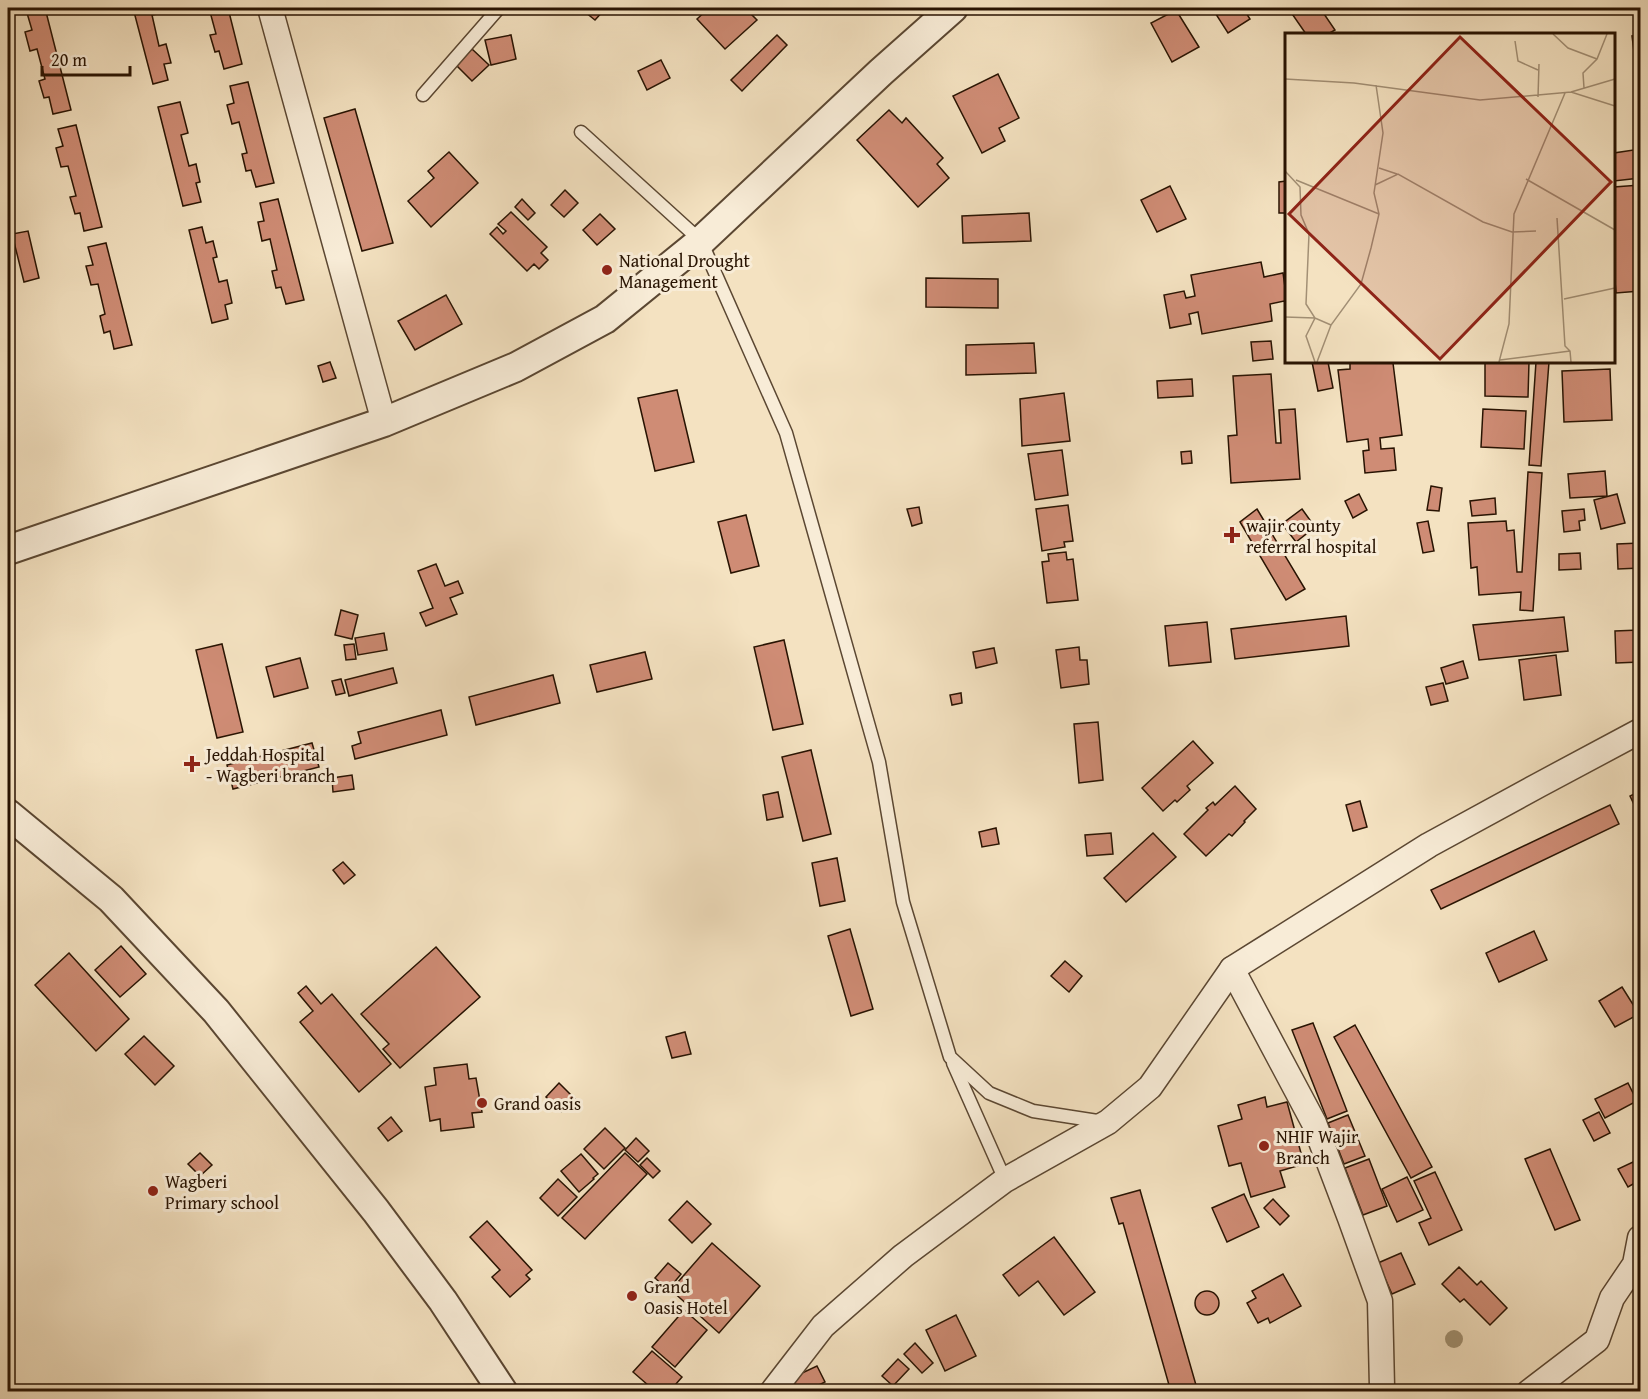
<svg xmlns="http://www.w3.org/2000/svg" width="1648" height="1399" viewBox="0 0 1648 1399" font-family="'Gentium Book Plus',serif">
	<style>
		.building { fill: #cf8c75; stroke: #281302; stroke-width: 1.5 }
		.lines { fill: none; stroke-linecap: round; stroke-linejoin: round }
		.service-casing { stroke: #5b4732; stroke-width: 15 }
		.minor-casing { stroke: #5b4732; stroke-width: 27 }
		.tertiary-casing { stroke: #5b4732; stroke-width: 32 }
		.service { stroke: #f8ecd7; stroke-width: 12 }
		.minor { stroke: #f8ecd7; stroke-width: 24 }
		.tertiary { stroke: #f8ecd7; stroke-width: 28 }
		.tree { fill: #a29273 }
		.poi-dot { fill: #8f2418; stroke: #f8ecd7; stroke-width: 2 }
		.labels { text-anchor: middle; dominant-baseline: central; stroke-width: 6; stroke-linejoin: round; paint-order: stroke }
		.poi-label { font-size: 18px; fill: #281302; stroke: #f8ecd7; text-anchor: start }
		.inset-road { fill: none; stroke: #a28f75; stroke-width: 1.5 }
		.view { fill: #8f2418; fill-opacity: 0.15; stroke: #8f2418; stroke-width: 3 }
		.inset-edge { fill: none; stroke: #281302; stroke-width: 3 }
	</style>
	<rect width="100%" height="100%" fill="#f4e2c1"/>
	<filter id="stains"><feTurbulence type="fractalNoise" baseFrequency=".00333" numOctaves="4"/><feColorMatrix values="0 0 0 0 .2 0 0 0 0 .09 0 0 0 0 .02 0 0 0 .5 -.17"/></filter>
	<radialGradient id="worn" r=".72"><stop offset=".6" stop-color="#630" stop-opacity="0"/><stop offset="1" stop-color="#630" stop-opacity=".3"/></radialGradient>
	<g class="building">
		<path d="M45,8L71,110L53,114L49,97L44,98L39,81L45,79L37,49L30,51L25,32L32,30L27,13Z"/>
		<path d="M133,8H157L158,14L152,15L159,46L166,44L171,63L164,64L168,80L153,84Z"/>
		<path d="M209,8H228L242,64L224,69L219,51L215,52L210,35L216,34Z"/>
		<path d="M580,8H606L595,20Z"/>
		<path d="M709,8H745L757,20L725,49L697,19Z"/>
		<path d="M1212,8H1243L1250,19L1228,33Z"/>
		<path d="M1288,8H1320L1335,30L1328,34H1306Z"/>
		<path d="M1176,10L1199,47L1172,62L1151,23Z"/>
		<path d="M511,35L516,59L491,65L485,40Z"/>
		<path d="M777,35L787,45L742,91L731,80Z"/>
		<path d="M1640,35V82H1638L1632,36Z"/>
		<path d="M472,49L489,65L472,81L456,65Z"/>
		<path d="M661,60L670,78L647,90L638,71Z"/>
		<path d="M998,74L1019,118L999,128L1005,141L982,153L953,96Z"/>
		<path d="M248,82L274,183L256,187L251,170L246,171L242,154L247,153L239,122L232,124L227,105L234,103L230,86Z"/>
		<path d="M180,102L188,133L181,135L189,166L196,164L200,182L196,183L201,202L183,206L158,107Z"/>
		<path d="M355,109L393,243L362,251L324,118Z"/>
		<path d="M889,110L902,123L906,118L943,158L937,164L949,178L918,207L857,140Z"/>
		<path d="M76,125L102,227L84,231L80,213L75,214L70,197L76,196L68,166L61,167L56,148L63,146L58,129Z"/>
		<path d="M1640,149V178L1614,181V153Z"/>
		<path d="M449,152L478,183L431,227L408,201L434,178L428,171Z"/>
		<path d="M1286,181V239H1285V213H1279V182Z"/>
		<path d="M1640,185V291L1616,293L1614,269V187Z"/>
		<path d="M1170,186L1186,219L1157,232L1141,200Z"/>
		<path d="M565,190L578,203L564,217L551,205Z"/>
		<path d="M278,199L304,300L286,304L281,287L276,288L272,271L277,270L270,239L262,241L258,222L264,221L260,203Z"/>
		<path d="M522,199L535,213L528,220L515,207Z"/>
		<path d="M511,212L547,247L541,253L548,260L539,269L534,264L527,271L490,234L497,227L503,234L506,231L498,224Z"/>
		<path d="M1029,213L1031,241L963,243L962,216Z"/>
		<path d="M600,214L615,229L597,245L583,230Z"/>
		<path d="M202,227L206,243L213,241L217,257L213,258L219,282L227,280L232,303L225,305L228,319L212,323L189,230Z"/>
		<path d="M28,231L39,278L24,282L12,234Z"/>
		<path d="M106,243L132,345L114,349L110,331L104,333L100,316L105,314L98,284L91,285L86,266L93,265L88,247Z"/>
		<path d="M1261,262L1264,277L1283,273L1285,287L1286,285V304L1284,301L1270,304L1272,321L1202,334L1198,312L1189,314L1191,324L1170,328L1164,295L1184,291L1186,298L1195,296L1191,275Z"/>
		<path d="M926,278L998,279V308L926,307Z"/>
		<path d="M446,295L462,324L415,350L398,321Z"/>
		<path d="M1271,341L1273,359L1253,361L1251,342Z"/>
		<path d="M1034,343L1036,373L966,375V345Z"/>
		<path d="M330,362L336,378L323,382L318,366Z"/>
		<path d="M1312,362H1328L1333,388L1318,391Z"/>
		<path d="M1350,362H1409L1393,363L1402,435L1380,438L1381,449L1394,448L1396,470L1365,473L1363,451L1369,450L1368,439L1347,442L1338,370L1350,369Z"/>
		<path d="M1485,362H1529L1528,397L1485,396Z"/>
		<path d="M1536,362H1549L1541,466L1529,465Z"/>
		<path d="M1610,369L1612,420L1564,422L1562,371Z"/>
		<path d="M1271,374L1276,443H1281L1279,410L1295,409L1300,479L1231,483L1228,436L1237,435L1233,376Z"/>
		<path d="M1192,379L1193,396L1158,398L1157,381Z"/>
		<path d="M677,390L694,462L655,471L638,398Z"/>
		<path d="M1064,393L1070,441L1022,446L1020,399Z"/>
		<path d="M1483,409L1526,411L1524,449L1481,447Z"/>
		<path d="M1062,450L1068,495L1035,500L1028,454Z"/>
		<path d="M1191,451L1192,463L1182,464L1181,452Z"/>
		<path d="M1605,471L1607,496L1570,498L1568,474Z"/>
		<path d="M1528,472L1542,473L1533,611L1520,610L1521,592L1479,595L1477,567L1471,568L1468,523L1506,521L1507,531L1514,530L1517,572H1522Z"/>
		<path d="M1431,486L1442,488L1439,511L1427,510Z"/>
		<path d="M1359,494L1367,510L1353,518L1345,501Z"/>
		<path d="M1617,494L1625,523L1601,529L1594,500Z"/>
		<path d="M1495,498L1496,514L1472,516L1470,501Z"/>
		<path d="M1068,505L1073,541L1064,542L1065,547L1042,551L1036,509Z"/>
		<path d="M919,507L922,523L912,526L907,509Z"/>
		<path d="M1257,509L1305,589L1286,600L1240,522Z"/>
		<path d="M1302,509L1315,527L1296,542L1282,524Z"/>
		<path d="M1584,509L1585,520L1579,521L1580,530L1564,532L1562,511Z"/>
		<path d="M746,515L759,566L731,573L718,522Z"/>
		<path d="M1428,521L1434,551L1423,553L1417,523Z"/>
		<path d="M1640,543V568L1618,569L1617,544Z"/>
		<path d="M1066,552L1067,560L1073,559L1078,600L1047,603L1042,562L1049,561L1048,554Z"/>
		<path d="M1580,553L1581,569L1559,570V554Z"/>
		<path d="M436,564L445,586L458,581L463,593L450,598L457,614L426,626L420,613L433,608L418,571Z"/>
		<path d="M341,610L358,615L352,639L335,635Z"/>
		<path d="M1346,616L1349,646L1235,659L1231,629Z"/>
		<path d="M1564,617L1568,651L1479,660L1473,625Z"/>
		<path d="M1207,622L1211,662L1169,666L1165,626Z"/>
		<path d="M1639,630L1640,662L1616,663L1615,631Z"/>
		<path d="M384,633L387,650L358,655L355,638Z"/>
		<path d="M784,640L803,724L773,730L754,647Z"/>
		<path d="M222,644L243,732L217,738L196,650Z"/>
		<path d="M354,644L356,659L346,660L344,645Z"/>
		<path d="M1079,647L1080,660H1087L1089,684L1061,688L1056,650Z"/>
		<path d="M994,648L997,663L976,668L973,652Z"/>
		<path d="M645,652L652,679L597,692L590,665Z"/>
		<path d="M1556,655L1561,695L1524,700L1519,660Z"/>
		<path d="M300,658L308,688L274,697L266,667Z"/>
		<path d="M1463,661L1468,678L1446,684L1441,668Z"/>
		<path d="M393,668L397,683L349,696L345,680Z"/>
		<path d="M553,675L560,703L476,725L469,697Z"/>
		<path d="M341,679L345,693L336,695L332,681Z"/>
		<path d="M1443,683L1448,701L1431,705L1426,687Z"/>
		<path d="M961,693L962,703L952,705L950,695Z"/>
		<path d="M441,710L447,735L355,759L352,746L361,743L358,732Z"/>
		<path d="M1098,722L1103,780L1079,783L1074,724Z"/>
		<path d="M1193,741L1213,763L1187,786L1190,790L1177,802L1175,800L1163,811L1142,788Z"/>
		<path d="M312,743L319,767L233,789L227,765Z"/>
		<path d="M811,750L831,834L803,841L782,757Z"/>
		<path d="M352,775L354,789L333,792L332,778Z"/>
		<path d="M1235,786L1256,809L1244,821L1245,822L1232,836L1229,834L1206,856L1184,834L1208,810L1206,808L1213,802L1215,805Z"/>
		<path d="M1640,791V817L1630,796Z"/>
		<path d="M778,792L783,817L767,820L763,795Z"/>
		<path d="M1360,801L1367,827L1353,831L1346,805Z"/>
		<path d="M1610,805L1619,824L1441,909L1431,890Z"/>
		<path d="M996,828L999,844L982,847L979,832Z"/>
		<path d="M1111,833L1113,854L1087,856L1085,835Z"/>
		<path d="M1153,833L1176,857L1126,902L1104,878Z"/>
		<path d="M837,858L845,901L820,906L812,863Z"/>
		<path d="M343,862L355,875L344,884L333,870Z"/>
		<path d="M850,929L873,1009L851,1016L828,936Z"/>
		<path d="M1534,931L1547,960L1499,982L1486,953Z"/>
		<path d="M121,946L146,974L120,997L95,970Z"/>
		<path d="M436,947L480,997L400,1068L383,1049L389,1044L361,1014Z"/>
		<path d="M69,953L129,1019L96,1051L35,985Z"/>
		<path d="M1065,961L1082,976L1069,992L1051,976Z"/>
		<path d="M306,986L321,1004L332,994L391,1064L359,1092L300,1022L313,1011L298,993Z"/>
		<path d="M1622,987L1639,1014L1615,1027L1599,1001Z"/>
		<path d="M1313,1023L1347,1111L1327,1119L1292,1030Z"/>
		<path d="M1355,1025L1432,1167L1411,1178L1334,1037Z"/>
		<path d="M685,1032L691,1054L672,1058L666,1037Z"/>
		<path d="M144,1036L174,1066L155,1085L125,1054Z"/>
		<path d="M467,1064L469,1079L476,1078L482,1112L472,1113L474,1127L441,1131L440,1119L430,1121L425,1087L436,1085L434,1068Z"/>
		<path d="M559,1083L575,1099L561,1112L546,1097Z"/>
		<path d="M1628,1083L1637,1101L1605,1118L1595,1099Z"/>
		<path d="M1265,1097L1267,1107L1287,1102L1304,1164L1280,1171L1285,1187L1251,1197L1241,1163L1229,1166L1218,1126L1242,1119L1238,1105Z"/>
		<path d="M1599,1112L1610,1133L1594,1141L1583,1120Z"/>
		<path d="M1348,1115L1365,1156L1344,1164L1328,1123Z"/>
		<path d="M391,1117L402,1131L388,1141L378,1128Z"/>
		<path d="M605,1128L625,1148L604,1169L584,1149Z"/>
		<path d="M636,1138L649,1151L638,1162L625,1150Z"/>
		<path d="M1550,1149L1580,1220L1555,1230L1525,1159Z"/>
		<path d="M200,1153L212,1165L200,1176L188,1164Z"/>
		<path d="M625,1153L647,1174L585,1239L562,1218Z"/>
		<path d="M581,1154L598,1174L593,1178L594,1179L579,1192L561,1171Z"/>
		<path d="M647,1158L660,1171L653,1178L640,1165Z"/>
		<path d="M1369,1159L1387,1206L1363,1215L1345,1168Z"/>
		<path d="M1633,1162L1640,1176V1180L1628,1187L1618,1169Z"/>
		<path d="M1435,1172L1462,1230L1429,1245L1419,1223L1431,1218L1414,1181Z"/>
		<path d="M1407,1177L1423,1210L1397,1222L1382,1189Z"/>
		<path d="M558,1179L577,1197L558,1216L540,1198Z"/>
		<path d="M1140,1190L1198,1392H1171L1123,1223L1119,1224L1111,1198Z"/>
		<path d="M1244,1194L1259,1227L1227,1242L1212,1208Z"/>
		<path d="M1273,1199L1289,1216L1280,1225L1264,1208Z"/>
		<path d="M687,1201L711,1224L692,1243L669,1220Z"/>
		<path d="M487,1221L532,1270L526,1275L530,1279L510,1297L492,1277L500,1270L470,1237Z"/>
		<path d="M1054,1237L1095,1292L1064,1315L1038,1281L1019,1296L1003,1275Z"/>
		<path d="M712,1243L760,1286L719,1333L671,1290Z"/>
		<path d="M1401,1253L1415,1284L1392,1294L1378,1263Z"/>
		<path d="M668,1263L681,1274L668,1290L655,1278Z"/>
		<path d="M1459,1267L1477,1285L1481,1281L1507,1308L1490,1325L1464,1299L1460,1302L1442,1284Z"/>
		<path d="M1283,1274L1301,1306L1270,1323L1268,1318L1258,1323L1247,1303L1256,1298L1252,1291Z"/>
		<circle cx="1207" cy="1303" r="12"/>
		<path d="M684,1310L707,1330L675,1367L652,1347Z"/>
		<path d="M956,1315L976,1356L945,1371L926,1330Z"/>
		<path d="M915,1343L933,1363L922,1373L904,1354Z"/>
		<path d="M652,1351L682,1377L669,1392H656L633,1372Z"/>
		<path d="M898,1359L909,1369L893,1386L882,1376Z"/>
		<path d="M817,1366L825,1382L805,1392H793L787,1380Z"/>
	</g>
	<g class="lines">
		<defs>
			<g id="service">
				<path d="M423,95L499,8"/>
				<path d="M581,132L701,241L786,433L879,762L903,902L950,1057L989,1093L1033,1111L1104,1122"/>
				<path d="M953,1063L1005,1180"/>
			</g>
			<g id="minor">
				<path d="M270,8L384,422"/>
				<path d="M1232,969L1314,1123L1350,1218L1380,1301L1382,1387L1384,1392"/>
				<path d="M772,1392L823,1326L903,1256L1005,1180L1108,1122L1150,1087L1232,969L1429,845L1539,785L1640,731"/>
				<path d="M1529,1392L1597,1340L1612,1298L1635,1264L1640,1238"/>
			</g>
			<g id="tertiary">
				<path d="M8,550L384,422L516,367L605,319L701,241L881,72L953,8"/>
				<path d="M8,814L111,899L216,1011L376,1211L443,1301L503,1392"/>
			</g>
		</defs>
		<use href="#service" class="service-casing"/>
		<use href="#minor" class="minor-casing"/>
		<use href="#tertiary" class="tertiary-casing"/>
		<use href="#service" class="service"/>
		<use href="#minor" class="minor"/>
		<use href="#tertiary" class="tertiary"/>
	</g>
	<circle class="tree" cx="1454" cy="1339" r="9"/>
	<g class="poi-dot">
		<circle cx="607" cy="270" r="6"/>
		<path d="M1229 526h6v6h6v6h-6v6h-6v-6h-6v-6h6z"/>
		<path d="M189 755h6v6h6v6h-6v6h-6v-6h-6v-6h6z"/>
		<circle cx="482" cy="1103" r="6"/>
		<circle cx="1264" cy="1146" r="6"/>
		<circle cx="153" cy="1191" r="6"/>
		<circle cx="632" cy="1296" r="6"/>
	</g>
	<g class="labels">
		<g class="poi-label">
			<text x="619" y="260">National Drought<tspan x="619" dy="21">Management</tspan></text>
			<text x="1246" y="525">wajir county<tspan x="1246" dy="21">referrral hospital</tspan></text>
			<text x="206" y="754">Jeddah Hospital<tspan x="206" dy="21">- Wagberi branch</tspan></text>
			<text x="494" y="1103">Grand oasis</text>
			<text x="1276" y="1136">NHIF Wajir<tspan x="1276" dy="21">Branch</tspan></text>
			<text x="165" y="1181">Wagberi<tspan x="165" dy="21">Primary school</tspan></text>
			<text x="644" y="1286">Grand<tspan x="644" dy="21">Oasis Hotel</tspan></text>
		</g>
	</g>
	<g transform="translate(1285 33)">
		<rect width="330" height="330" fill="#f4e2c1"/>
		<path class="inset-road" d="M268,1L283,15L312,26M230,8L233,28L253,37M0,46L69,50L195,67L286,59L330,73M299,55L298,40L312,26L322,1M286,59L330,46M253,64L254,31M94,135L112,141M0,138L15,154L16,182L24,201L21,271L30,285L21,303L30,329M241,146L330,197M11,147L94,181M90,152L113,141L198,189L227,199L251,198M272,185L280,313L285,318L286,329M279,266L330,255M0,284L30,285L46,292M215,327L285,318M32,329L46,292L76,251L86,215L94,181L89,160L98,100L91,52M214,329L224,291L229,181L280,60"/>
		<path class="view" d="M175,4L326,149L155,326L4,181Z"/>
		<rect width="330" height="330" class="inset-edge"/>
	</g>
	<rect width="1648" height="1399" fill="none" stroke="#f4e2c1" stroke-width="30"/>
	<rect x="9" y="9" width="1630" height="1381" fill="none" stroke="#281302" stroke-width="3"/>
	<rect x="15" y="15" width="1618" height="1369" fill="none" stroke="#281302" stroke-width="1.5"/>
	<path d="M42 66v9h88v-9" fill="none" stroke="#281302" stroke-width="3"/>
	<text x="51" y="66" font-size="18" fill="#281302" stroke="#f8ecd7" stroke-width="4.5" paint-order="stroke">20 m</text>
	<rect width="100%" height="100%" filter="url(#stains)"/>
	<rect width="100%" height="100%" fill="url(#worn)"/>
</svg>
